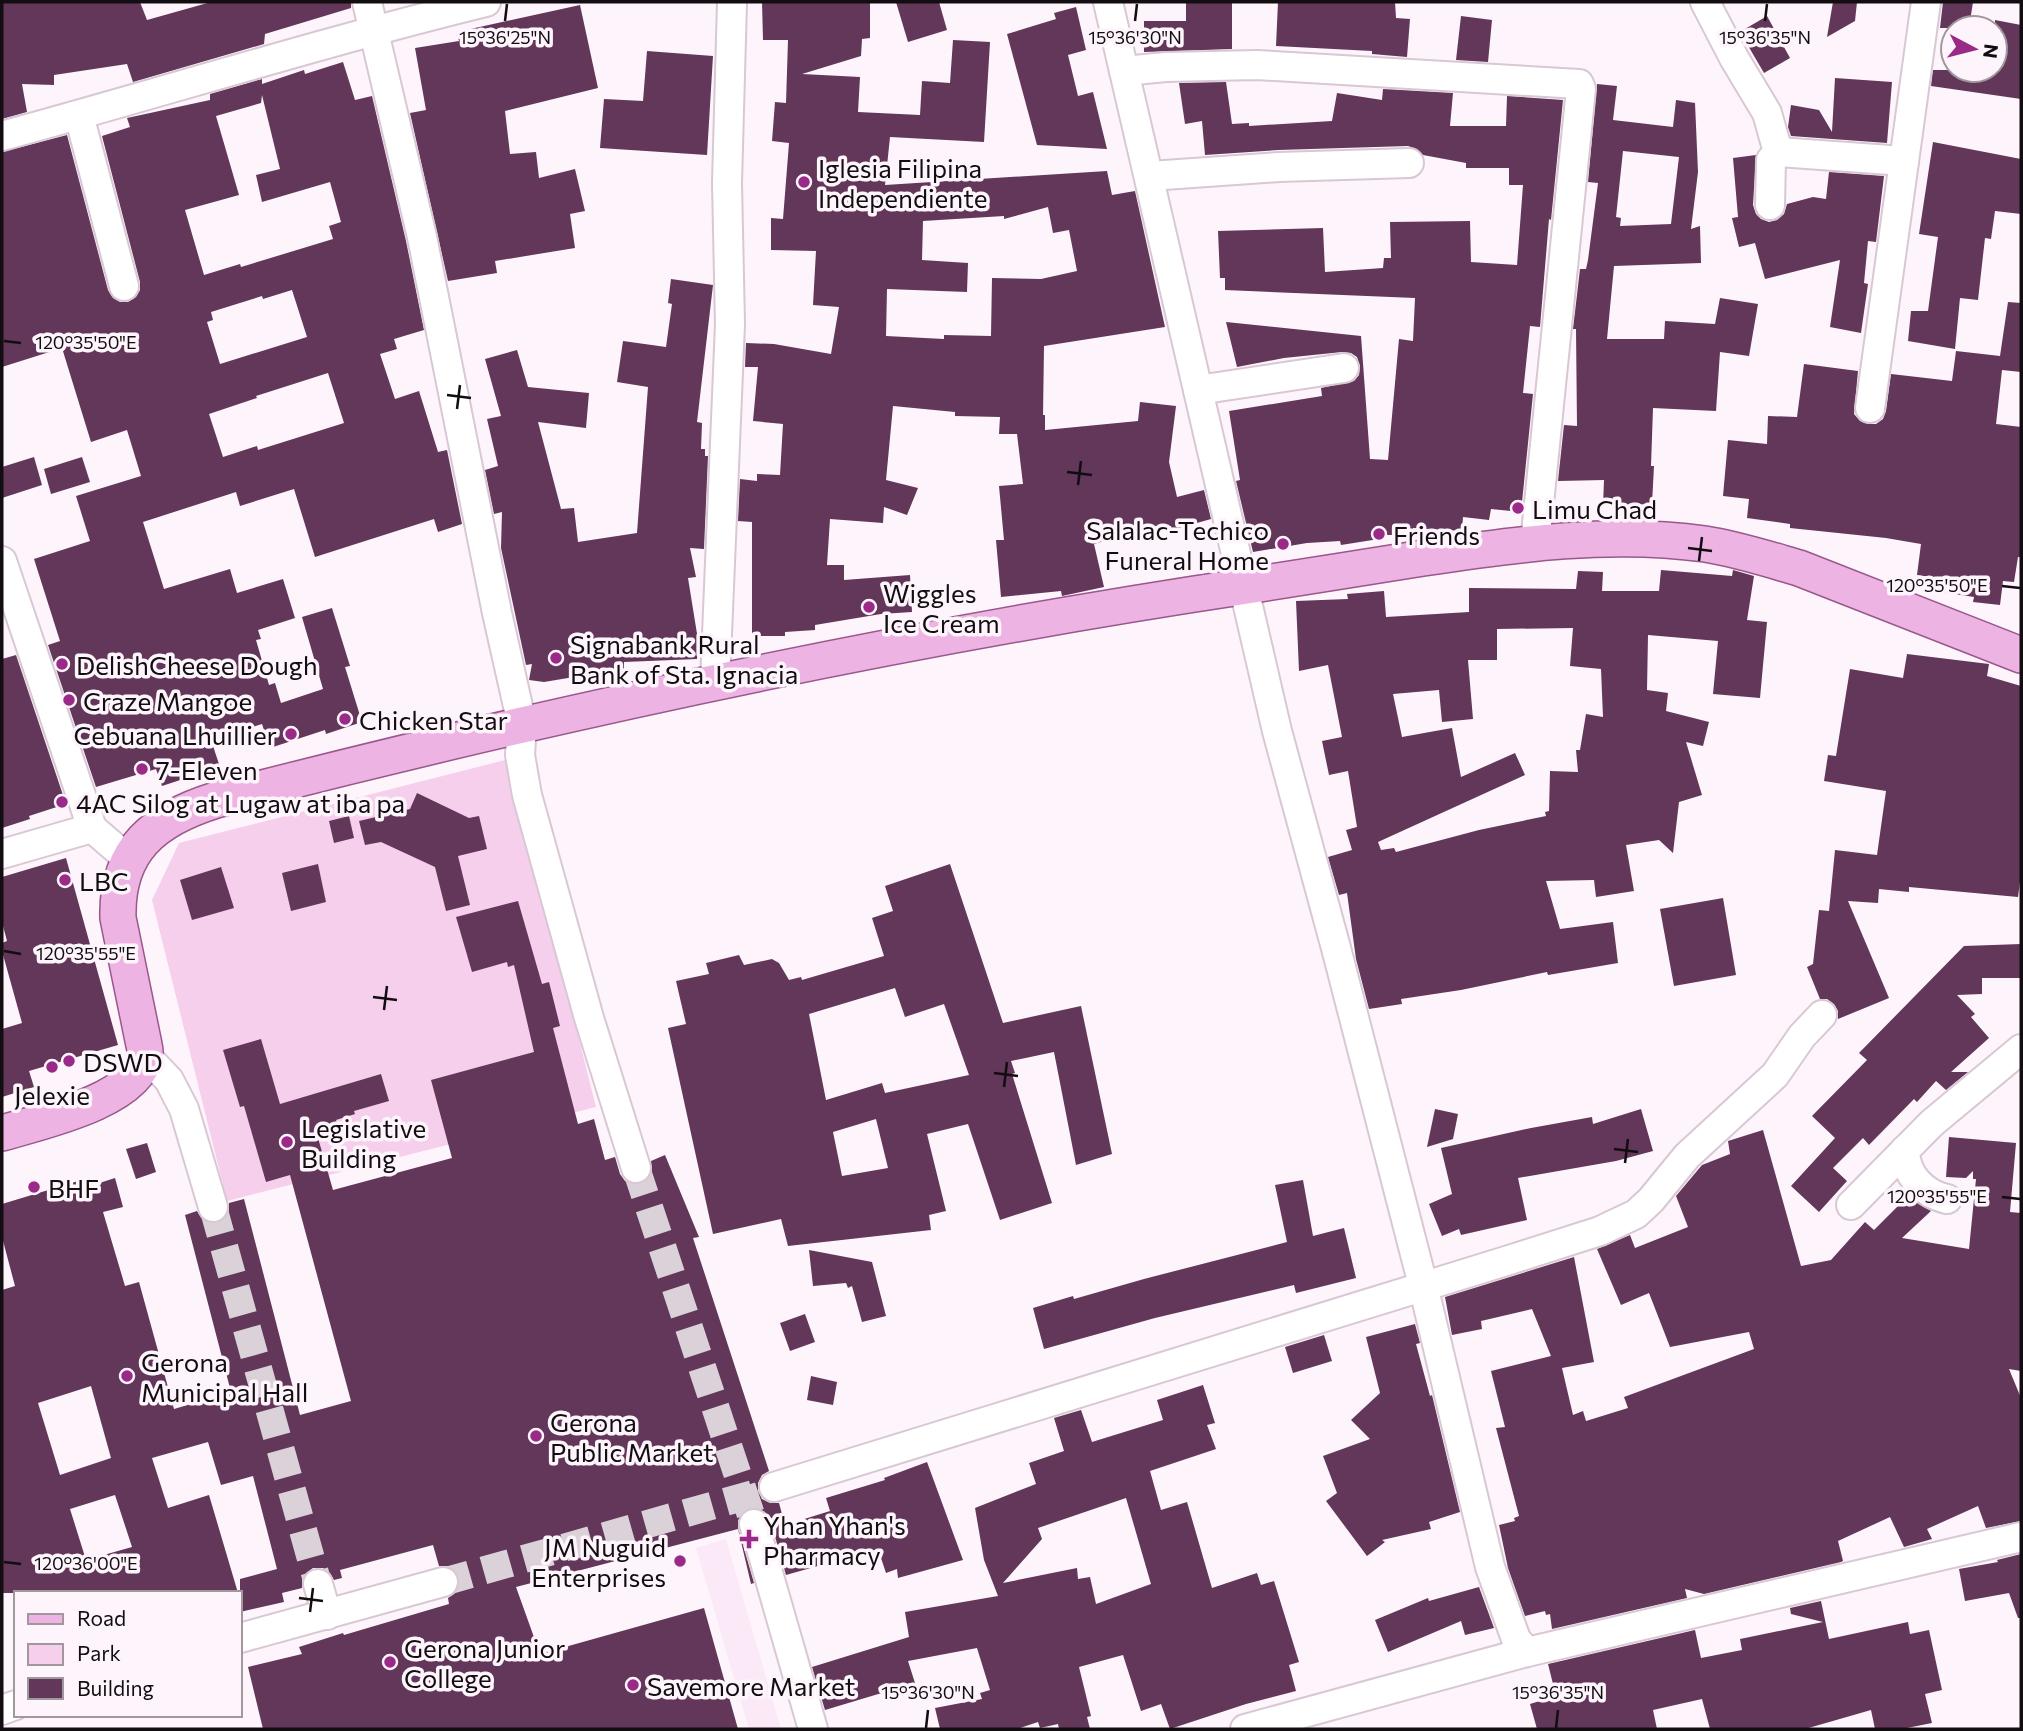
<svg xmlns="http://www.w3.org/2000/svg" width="2023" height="1731" viewBox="0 0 2023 1731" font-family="Commissioner,sans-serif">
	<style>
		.built { fill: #fce9f7 }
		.green { fill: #f5cfeb }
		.building { fill: #623759; fill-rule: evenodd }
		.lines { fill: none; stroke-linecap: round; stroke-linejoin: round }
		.minor-tunnel { stroke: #dbd1d8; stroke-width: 28; stroke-dasharray: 28 14; stroke-linecap: butt }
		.minor-casing { stroke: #d8c8d4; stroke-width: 32 }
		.major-casing { stroke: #99588c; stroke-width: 38 }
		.minor { stroke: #fff; stroke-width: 28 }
		.major { stroke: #edb3e2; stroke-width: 35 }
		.ticks { fill: none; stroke: #120d11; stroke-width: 2.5 }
		.poi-dot { fill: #992a88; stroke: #fef4fb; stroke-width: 2.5 }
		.labels { text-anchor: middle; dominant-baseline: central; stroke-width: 7; stroke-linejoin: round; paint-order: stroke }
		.poi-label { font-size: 26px; fill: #120d11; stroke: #fef4fb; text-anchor: start }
		.ticks-label { font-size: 18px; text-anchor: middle; fill: #120d11; stroke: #fef4fb; stroke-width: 7; stroke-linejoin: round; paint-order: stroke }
	</style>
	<rect width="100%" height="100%" fill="#fef4fb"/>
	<path class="built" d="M726,1539L781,1729H749L696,1548Z"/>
	<path class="green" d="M509,759L596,1107L227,1201L152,900L179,843Z"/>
	<g class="building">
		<path d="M2,2H140L147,20L211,2H351V8L265,34L264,44L133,82L127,64L54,75V85L22,84L27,112L2,119Z"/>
		<path d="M762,2H870V38L862,39L861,56L802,74L860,77L858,112L920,115L922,81L950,83L953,40L990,42L984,142L890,137L885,185L1107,171L1112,195L1135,191L1165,327L1044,346L1043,415H1045V430L1138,421L1140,402L1176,406L1169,462L1177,497L1204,490L1211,519L1172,530L1171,526L1157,529L1156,526L1094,544L1104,587L1062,596L1061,591L1001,597L996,540H1004L999,486L1023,484L1017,434H999L1000,417L955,416V412L893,406L886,480L918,488L907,515L884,507L883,523L830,519L827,565H844V580L910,575L912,612L881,614L815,625V630L785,632V636H752V522L738,521L740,479L757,481V474L780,475L783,424L753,421L758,367H745L746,343L774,344L831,354L839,307L813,305L816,251L771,250V218L783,219L789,143L772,141L775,102L786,103L788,40H763ZM1048,207L1053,233L1069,230L1077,271L1041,279L992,278L991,336L944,335V339L886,336L887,289L967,292L968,263L922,260L923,221L1004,216V219Z"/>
		<path d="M896,2H939L947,30L908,42Z"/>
		<path d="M1186,2H1232V49L1144,52V21H1186Z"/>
		<path d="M1278,2H1395L1396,18L1410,19L1407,57L1372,54V51L1276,46Z"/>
		<path d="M1833,2H1857L1855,21L1827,37Z"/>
		<path d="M1943,2H1973L1969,28H1940Z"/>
		<path d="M580,5L598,88L505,111L510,154L536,152L539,178L575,169L585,211L570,214L575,248L495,261L497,273L448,281L410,113L426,110L415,48L459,41L457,32Z"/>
		<path d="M1076,7L1086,50L1068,55L1078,96L1093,92L1107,149L1037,145L1007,34L1056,19L1054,13Z"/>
		<path d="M1461,16L1492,20L1488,62L1456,60Z"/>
		<path d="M1767,16L1790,58L1764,73L1740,32Z"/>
		<path d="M1995,20L2021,25V99L1931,86L1933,70H1995Z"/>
		<path d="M647,51L713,56L707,155L600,148L604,99L643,101Z"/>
		<path d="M343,62L355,100L372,96L406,241L424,330L394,339L397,349L380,354L395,399L419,391L438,452L447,450L462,524L438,532L434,519L315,557L294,489L240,506L236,492L143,522L164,589L230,569L237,593L283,579L295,618L258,630L261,639L256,640L269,685L275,683L281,703L323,689L302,617L332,608L350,666L345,667L362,722L326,734L325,730L270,748L262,724L211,740L220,767L162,786L156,769L96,787L48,645L60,641L34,559L90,541L76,496L141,476L127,430L91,442L62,348L2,367V152L67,135L108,290L113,298L120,302H128L136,297L140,290V282L102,136L130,127L127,118L210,100V94L262,79V84L304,70L305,74ZM262,95L280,169L256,175L262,202L330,182L341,222L329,226L333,239L241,267L240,264L204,275L185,210L239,195L216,116L261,103ZM292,290L307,337L220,364L207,322L213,320L211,312L262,296L263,299ZM328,373L344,423L258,450L257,446L223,457L209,414L257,398L256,396Z"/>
		<path d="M1835,78L1892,82L1887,143L1791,136L1788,127L1791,105L1819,110L1832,132Z"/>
		<path d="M1226,82L1232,124L1249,123V126L1332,121L1337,93L1382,100L1383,89L1453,93L1450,126H1506L1507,96L1563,100L1551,220L1549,219L1540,327L1530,326L1523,393L1533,394L1521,512L1491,509L1489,520L1463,517L1462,531L1413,528V535H1378L1379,539L1341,545L1340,541L1307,543L1253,552L1236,481L1240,480L1229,411L1322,396L1321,388L1354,381L1359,375L1360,366L1357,357L1351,353L1342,352L1284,358L1237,367L1226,322L1361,336L1370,459L1388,460L1399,339L1413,341L1415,298L1225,290V278H1220L1218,231L1323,228L1325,272L1383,268L1384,258H1391L1390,222L1470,221L1471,262L1517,265L1523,185H1509V168H1466V163L1423,155L1417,149L1408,146L1278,150L1205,155L1202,121L1185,124L1179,83Z"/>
		<path d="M1597,84L1617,86L1613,120L1673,127L1676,100L1695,103L1698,172L1691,229L1700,226L1701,263L1614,266L1607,339H1664L1665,321L1715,324L1720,298L1758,304L1749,356L1720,352L1716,411L1653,408L1651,466H1654L1652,504L1603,506L1604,480L1558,481L1564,425L1577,426L1576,329H1573L1580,269H1586L1588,260L1598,183L1588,182ZM1623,151L1679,157L1671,224L1620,226L1621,218L1616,217Z"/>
		<path d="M1933,142L2021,159V214L1995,211L1991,239L1985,238L1978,300L1960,298L1955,349L1908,341L1911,311H1928L1938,237L1919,234Z"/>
		<path d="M1756,155L1753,205L1756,214L1761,219L1769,222L1777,220L1784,214L1787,204L1813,197L1826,199L1829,172L1884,176L1876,242L1868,241L1864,283L1868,284L1861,333L1830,327L1840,260L1765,279L1755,243L1739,247L1732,218L1738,217L1733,158Z"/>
		<path d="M671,279L713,285L697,422L702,423L701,449H705V456H708L704,549L690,548L696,577L688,578L698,640L697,659L624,662V680L592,679V674L544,682L529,680L532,664L526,665L501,548L502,512L494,514L485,470L498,466L487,419L501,416L485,359L517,350L528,387L589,393L586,428L538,422L561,509L574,508L578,542L637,533L648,387L617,382L623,341L666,347L672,304L668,303Z"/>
		<path d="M2008,302L2021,303V372L2002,370L1996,424L2021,427V557H2018L2014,582L2003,581L2000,605L1973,602L1974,597L1942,592L1944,579L1917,575L1921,544L1886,538L1790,528V524L1747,518L1749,499L1723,496L1728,440L1767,444L1768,416L1797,417L1804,364L1858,371L1854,414L1860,421L1868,424H1876L1883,419L1886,411L1891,374L1952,381L1956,351L2000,356Z"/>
		<path d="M34,457L42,485L2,498V467Z"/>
		<path d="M82,457L90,482L51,494L44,469Z"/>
		<path d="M1661,570L1732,576L1733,570L1754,576L1747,620L1767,622L1760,698L1713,694L1718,641L1648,635L1647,690L1668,693L1666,711L1709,722L1703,746L1686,742L1702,795L1679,802L1673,853L1659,840L1626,845L1634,891L1596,897L1594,880L1546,881L1560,929L1613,922L1618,963L1548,975L1547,972L1461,990L1401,999L1402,1004L1369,1009L1356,959L1347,893L1339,895L1328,857L1352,850L1346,830L1357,827L1348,771L1329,775L1322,741L1342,737L1328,665L1299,671L1296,601L1348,599L1347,594L1384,591L1386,617L1469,612V588L1576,589L1578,571L1603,572L1602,591H1659ZM1573,628L1570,666L1601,669L1603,717L1586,714L1580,750H1576L1578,772L1550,771L1549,811L1545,812L1546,816L1479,830L1396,852L1394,848L1381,850L1378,842L1525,775L1515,753L1461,777L1452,728L1402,737L1393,694L1439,690L1442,722L1473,719L1468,660H1497V629Z"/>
		<path d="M1907,654L1989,664L1987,676L2021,686V874L2018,897L1909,887V892L1879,889L1878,903L1848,901L1889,998L1838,1019V1011L1834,1004L1827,999H1820L1807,967L1813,964L1819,910L1829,911L1835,850L1877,855L1886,791L1824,781L1828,755L1836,756L1850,669L1903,678Z"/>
		<path d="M16,655L66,804L29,816L30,819L2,828V659Z"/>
		<path d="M417,793L469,818L479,816L487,849L458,856L470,905L446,911L435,867L381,842L365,845L359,821L410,809Z"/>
		<path d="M349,816L354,838L334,843L329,821Z"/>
		<path d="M66,858L118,1045L29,1071L34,1087L2,1097V1029L22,1023L2,951V943L7,941L2,922V877Z"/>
		<path d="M318,864L326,902L291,911L282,873Z"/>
		<path d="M950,864L1003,1023L1081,1006L1112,1154L1076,1165L1054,1052L1011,1061L1015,1073L1012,1074L1052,1203L1000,1220L968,1124L927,1134L946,1211L929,1215L931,1230L788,1246L781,1219L713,1234L668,1028L686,1024L676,981L709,974L706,963L739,955L744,965L772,959L779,963L789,980L801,977L802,980L884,956L872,918L893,911L885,886ZM895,988L905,1017L944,1004L969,1075L885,1093L882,1083L826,1100L809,1014ZM876,1119L888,1168L842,1176L833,1132Z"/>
		<path d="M221,867L234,908L192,920L180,880Z"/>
		<path d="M1723,898L1736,975L1674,986L1660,909Z"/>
		<path d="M518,901L542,984L549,982L560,1026L553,1028L578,1124L594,1119L605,1160L615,1157L620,1174L625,1181L632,1184H640L648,1180L652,1171L651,1161L665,1155L699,1237L693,1238L769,1471L762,1475L758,1483V1491L762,1499L770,1503H779L785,1525L830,1511L826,1498L885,1480L884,1478L927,1462L963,1560L898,1578L897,1569L886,1573L878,1549L786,1575L770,1519L765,1512L757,1508H750L742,1513L738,1521V1528L754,1583L751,1584L738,1529L516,1587L540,1654L704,1608L738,1729H263L248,1667L302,1654L299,1647L343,1633L344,1635L449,1604L448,1598L454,1594L459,1587V1577L455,1571L448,1566H439L433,1545L340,1570L342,1578L334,1580L330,1573L323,1568H313L306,1573L302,1579V1588L282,1593L284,1602L240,1612V1579L277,1569L253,1476L221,1485L208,1442L152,1458L168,1508L209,1495L238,1593H2V1290L15,1286L2,1237V1204L88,1178L90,1186L115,1178L123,1207L103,1212L125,1286L139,1282L174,1409L231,1392L185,1215L197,1211L202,1219L208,1223H217L225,1218L229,1210V1203L244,1199L300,1415L351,1401L290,1175L266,1182L244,1106L240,1107L223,1050L261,1039L280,1104L381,1074L389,1101L354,1111L355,1114L336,1120L340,1132L318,1138L333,1190L452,1158L431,1080L534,1052L514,965L508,967L507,962L472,972L456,917ZM91,1386L111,1458L60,1475L38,1403ZM115,1495L132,1547L86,1560L70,1509Z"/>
		<path d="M2021,944V978H1982V994L1957,995L1975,1014L1971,1017L1989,1038L1951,1072H1968L1946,1090L1936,1081L1917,1102L1914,1099L1869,1145L1863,1138L1833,1168L1847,1181L1819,1212L1791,1186L1835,1138L1812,1116L1867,1060L1859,1053L1964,946Z"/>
		<path d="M1435,1109L1458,1114L1453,1139L1427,1147Z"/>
		<path d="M1641,1109L1653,1151L1616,1161L1518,1178L1527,1220L1461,1235L1459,1229L1442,1236L1429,1204L1452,1194L1441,1148L1531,1128L1592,1117L1593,1124Z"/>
		<path d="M1763,1130L1801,1266L1831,1260L1865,1222L1874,1230L1908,1196L1931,1211L1902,1238L1969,1249L1976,1179H1973V1171L1966,1178L1946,1177L1949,1137L2016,1143L2010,1212L2021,1213V1371L2009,1369L2021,1398V1521L1986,1528L1978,1506L1927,1529L1932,1539L1904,1547L1890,1517L1838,1541L1843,1561L1841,1562L1704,1594L1685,1589L1687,1598L1552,1629L1550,1614L1546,1615L1545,1611L1525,1616L1508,1568L1499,1525L1515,1521L1514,1518L1519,1516L1496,1428L1505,1427L1491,1371L1551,1356L1532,1309L1481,1321L1482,1329L1452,1335L1445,1297L1574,1257L1594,1362L1562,1368L1573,1415L1583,1411L1586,1421L1628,1408L1624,1397L1754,1349L1749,1332L1670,1347L1649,1293L1621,1305L1597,1249L1630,1235L1635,1248L1688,1227L1676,1196L1702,1165L1730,1154L1728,1141Z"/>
		<path d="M147,1143L156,1172L136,1179L126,1149Z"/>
		<path d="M1303,1180L1313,1236L1344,1228L1356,1278L1296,1293L1294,1285L1155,1318L1044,1349L1033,1308L1073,1296L1074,1299L1144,1279L1287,1242L1275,1185Z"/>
		<path d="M809,1250L872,1262L886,1316L862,1322L852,1286L848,1288L846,1283L813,1286Z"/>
		<path d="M805,1314L815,1342L790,1351L780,1323Z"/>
		<path d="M1415,1324L1420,1343L1416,1344L1430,1396L1432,1395L1460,1512L1429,1522L1431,1529L1382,1540L1385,1542L1367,1556L1326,1501L1337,1493L1323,1456L1370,1439L1351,1420L1380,1393L1366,1337Z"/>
		<path d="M1324,1335L1332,1361L1293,1373L1285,1347Z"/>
		<path d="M811,1376L837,1382L833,1405L807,1400Z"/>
		<path d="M1203,1385L1215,1423L1207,1425L1216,1449L1150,1471L1161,1510L1187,1502L1212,1588L1257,1573L1261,1585L1274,1581L1299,1662L1289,1665L1296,1691L1246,1704L1170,1729L1161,1704L1141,1711L1123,1655L1079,1667L1091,1716L1087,1717L1090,1729H1059L1058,1724L1040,1728L1038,1722L1017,1729H940L935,1708L982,1699L980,1693L990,1690L977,1648L908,1661L915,1683L825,1710L812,1667L909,1637L905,1612L998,1596L984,1560L975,1508L1036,1484L1029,1463L1064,1451L1054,1418L1081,1410L1092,1442L1163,1420L1157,1400ZM1126,1498L1151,1584L1096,1604L1090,1577L1078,1579L1077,1568L1003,1583L1042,1539L1038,1528Z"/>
		<path d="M2021,1554V1618H2018L2009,1593L1965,1601L1959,1569L1998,1562L1997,1560Z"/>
		<path d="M1479,1587L1494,1628L1465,1635L1461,1621L1388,1652L1375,1620L1428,1598L1429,1601Z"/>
		<path d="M1821,1601L1829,1639L1908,1622L1910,1634L1929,1630L1942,1690L1925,1694L1932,1723L1902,1729H1875L1871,1710L1805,1729H1710L1702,1699L1653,1710L1657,1729H1537L1530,1704L1556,1696L1548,1664L1695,1630L1701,1658L1742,1650L1740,1639L1823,1622L1791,1614L1790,1608Z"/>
	</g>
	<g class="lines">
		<g class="minor-tunnel">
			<path d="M636,1168L754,1524"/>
			<path d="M213,1207L318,1584"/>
			<path d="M443,1582L764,1491"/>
		</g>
		<defs>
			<g id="minor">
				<path d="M367,2L422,237L497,613L522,724L520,755L527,795L589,1018L636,1168"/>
				<path d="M1108,2L1277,731L1336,948L1423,1285L1490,1567L1516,1639L1527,1652"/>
				<path d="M1705,2L1734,58L1767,113L1778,152"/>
				<path d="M1124,71L1166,67L1257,65L1579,84L1581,89L1535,543"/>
				<path d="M79,115L124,286"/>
				<path d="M2,136C163,92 323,42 486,2"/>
				<path d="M1150,176L1279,167L1409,163"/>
				<path d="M1770,205L1771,160L1778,152L1904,161"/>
				<path d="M1198,390L1344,368"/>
				<path d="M1870,408L1926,2"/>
				<path d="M2,561L92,828L128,859"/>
				<path d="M715,682L730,324L727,183L732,2"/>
				<path d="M2,854L92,828"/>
				<path d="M145,1055L169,1080L184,1109L213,1207"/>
				<path d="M1905,1150C1905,1175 1924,1194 1947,1199"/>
				<path d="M1851,1205L1932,1123L2021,1049"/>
				<path d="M774,1487L1506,1261L1600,1231L1636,1214L1651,1200L1687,1156L1775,1075L1802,1036L1822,1015"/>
				<path d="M754,1524L813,1729"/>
				<path d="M318,1584L327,1615"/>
				<path d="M240,1638L443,1582"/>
				<path d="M2,1710L16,1705"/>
				<path d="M1245,1729L1527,1652L2021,1537"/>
			</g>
			<path id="major" d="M2,1133C39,1122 137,1101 145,1056C146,1052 144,1045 143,1040L118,918C116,849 155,819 216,800C556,712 900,638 1247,586C1306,577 1364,567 1423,558C1517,544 1611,531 1705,544C1737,549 1768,559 1799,568L2021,655"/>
		</defs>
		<use href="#minor" class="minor-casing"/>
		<use href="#major" class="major-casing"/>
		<use href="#minor" class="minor"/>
		<use href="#major" class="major"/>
	</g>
	<path class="ticks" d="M505,21L507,4M1135,21L1137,4M1765,21L1767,4M4,341L21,343M447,395L471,398M457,409L460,385M1067,472L1092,475M1078,485L1081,461M1688,548L1712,551M1699,561L1702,537M2002,586L2020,588M4,951L21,954M373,997L397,1000M384,1010L387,986M994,1073L1018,1076M1004,1087L1007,1062M1614,1149L1638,1152M1625,1163L1628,1139M2002,1197L2020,1199M4,1562L21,1564M299,1598L323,1601M310,1612L313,1588M926,1728L928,1710M1556,1728L1558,1710"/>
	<g class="poi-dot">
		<circle cx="804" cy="182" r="7"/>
		<circle cx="1518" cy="508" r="7"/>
		<circle cx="1379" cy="534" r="7"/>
		<circle cx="1283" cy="544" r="7"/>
		<circle cx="869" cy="607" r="7"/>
		<circle cx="556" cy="658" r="7"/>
		<circle cx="62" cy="664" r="7"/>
		<circle cx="69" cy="700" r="7"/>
		<circle cx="345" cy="719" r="7"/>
		<circle cx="291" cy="734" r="7"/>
		<circle cx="142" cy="769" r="7"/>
		<circle cx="62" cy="802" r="7"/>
		<circle cx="65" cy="880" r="7"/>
		<circle cx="69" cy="1061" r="7"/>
		<circle cx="52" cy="1067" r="7"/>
		<circle cx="287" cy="1142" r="7"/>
		<circle cx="34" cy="1187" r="7"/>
		<circle cx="127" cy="1376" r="7"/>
		<circle cx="536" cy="1436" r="7"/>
		<path d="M745.5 1528.5h7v7h7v7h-7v7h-7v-7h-7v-7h7z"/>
		<circle cx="680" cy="1561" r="7"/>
		<circle cx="390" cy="1662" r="7"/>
		<circle cx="633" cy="1685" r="7"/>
	</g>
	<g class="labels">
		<g class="poi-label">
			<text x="818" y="167">Iglesia Filipina<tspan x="818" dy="30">Independiente</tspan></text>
			<text x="1532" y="508">Limu Chad</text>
			<text x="1269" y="529" text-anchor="end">Salalac-Techico<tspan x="1269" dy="30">Funeral Home</tspan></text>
			<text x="1393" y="534">Friends</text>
			<text x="883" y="592">Wiggles<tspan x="883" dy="30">Ice Cream</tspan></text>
			<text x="570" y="643">Signabank Rural<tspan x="570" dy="30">Bank of Sta. Ignacia</tspan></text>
			<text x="76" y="664">DelishCheese Dough</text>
			<text x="83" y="700">Craze Mangoe</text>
			<text x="359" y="719">Chicken Star</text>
			<text x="277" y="734" text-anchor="end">Cebuana Lhuillier</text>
			<text x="156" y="769">7-Eleven</text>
			<text x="76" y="802">4AC Silog at Lugaw at iba pa</text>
			<text x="79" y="880">LBC</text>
			<text x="83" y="1061">DSWD</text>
			<text x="52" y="1094" text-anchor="middle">Jelexie</text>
			<text x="301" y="1127">Legislative<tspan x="301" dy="30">Building</tspan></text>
			<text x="48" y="1187">BHF</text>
			<text x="141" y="1361">Gerona<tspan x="141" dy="30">Municipal Hall</tspan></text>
			<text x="550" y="1421">Gerona<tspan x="550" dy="30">Public Market</tspan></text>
			<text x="763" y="1524">Yhan Yhan's<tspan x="763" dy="30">Pharmacy</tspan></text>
			<text x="666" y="1546" text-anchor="end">JM Nuguid<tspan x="666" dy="30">Enterprises</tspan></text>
			<text x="404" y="1647">Gerona Junior<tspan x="404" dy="30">College</tspan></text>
			<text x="647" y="1685">Savemore Market</text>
		</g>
	</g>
	<g class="ticks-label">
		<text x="505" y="44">15°36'25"N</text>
		<text x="1135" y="44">15°36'30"N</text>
		<text x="1765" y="44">15°36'35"N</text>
		<text x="86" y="349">120°35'50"E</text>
		<text x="1937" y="592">120°35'50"E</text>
		<text x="86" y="960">120°35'55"E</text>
		<text x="1937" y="1203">120°35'55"E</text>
		<text x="86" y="1570">120°36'00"E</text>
		<text x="928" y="1699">15°36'30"N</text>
		<text x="1558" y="1699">15°36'35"N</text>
	</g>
	<rect width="2023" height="1731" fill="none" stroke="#120d11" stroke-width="7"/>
	<rect x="14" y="1591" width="228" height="126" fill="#fef4fb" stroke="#a0989d" stroke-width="2"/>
	<rect x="28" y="1614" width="35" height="10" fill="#edb3e2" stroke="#a0989d" stroke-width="2"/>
	<text x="77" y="1626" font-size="21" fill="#120d11">Road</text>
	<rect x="28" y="1644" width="35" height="21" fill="#f5cfeb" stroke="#a0989d" stroke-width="2"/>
	<text x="77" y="1661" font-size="21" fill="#120d11">Park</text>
	<rect x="28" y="1678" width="35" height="21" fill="#623759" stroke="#a0989d" stroke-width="2"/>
	<text x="77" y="1696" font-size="21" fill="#120d11">Building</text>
	<g transform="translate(1974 49) rotate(97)"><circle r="33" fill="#fef4fb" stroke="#a0989d" stroke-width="2"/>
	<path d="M0-5L12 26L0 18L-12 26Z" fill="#992a88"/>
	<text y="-10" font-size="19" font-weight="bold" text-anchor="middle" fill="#120d11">N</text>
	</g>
</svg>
